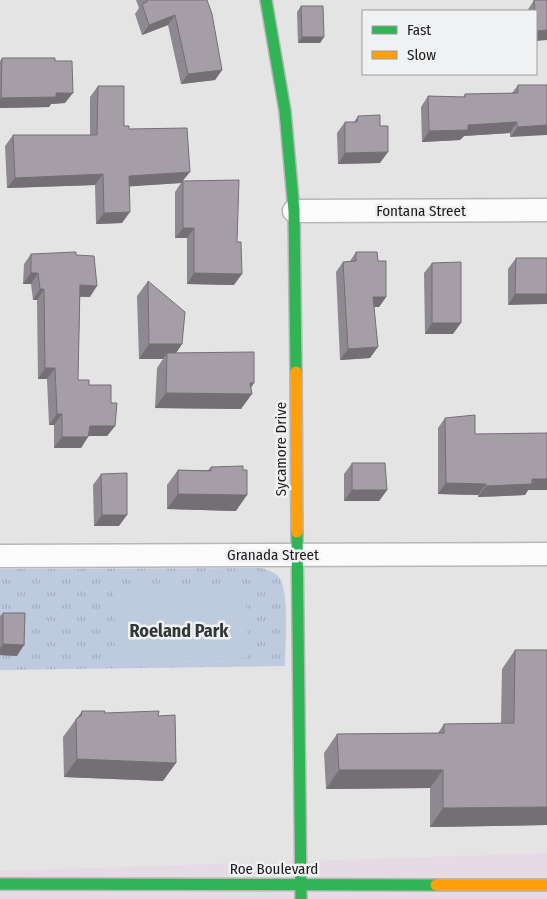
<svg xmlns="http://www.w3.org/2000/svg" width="547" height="899" viewBox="0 0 547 899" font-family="'Fira Sans Condensed',sans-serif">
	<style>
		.commercial { fill: #e6dbe4 }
		.park { fill: url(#park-tufts) }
		.pitch { fill: #becbde }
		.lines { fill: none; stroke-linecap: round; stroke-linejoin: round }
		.street-casing { stroke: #b7b7b8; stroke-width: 25 }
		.fast-casing { stroke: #b7b7b8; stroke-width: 14 }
		.slow-casing { stroke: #b7b7b8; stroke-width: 14 }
		.street { stroke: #fbfbfb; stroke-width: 22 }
		.fast { stroke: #30b455; stroke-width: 11 }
		.slow { stroke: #ff9f0a; stroke-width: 11 }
		.wall { fill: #8e8890 }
		.shaded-wall { fill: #746f75 }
		.building { fill: #a59ea7; stroke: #746f75 }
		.labels { text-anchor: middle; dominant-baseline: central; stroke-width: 5; stroke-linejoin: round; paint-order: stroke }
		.street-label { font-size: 15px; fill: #1c1c1d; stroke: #f0f1f3 }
		.quarter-label { font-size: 18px; font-weight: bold; fill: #353637; stroke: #f0f1f3 }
	</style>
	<defs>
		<pattern id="park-tufts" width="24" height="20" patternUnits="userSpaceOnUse" patternTransform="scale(1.25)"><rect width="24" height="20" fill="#becbde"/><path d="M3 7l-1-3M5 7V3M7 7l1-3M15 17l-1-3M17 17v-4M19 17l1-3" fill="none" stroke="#a3aebe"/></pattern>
	</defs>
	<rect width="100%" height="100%" fill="#e4e4e5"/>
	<path class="commercial" d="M547,853V899H0V871Z"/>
	<path class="park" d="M262,568C268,570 274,572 279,577C290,591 285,647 285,666L0,670V569Z"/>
	<path class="pitch" d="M246,591L247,658L115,659L114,592Z"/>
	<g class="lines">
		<defs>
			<g id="street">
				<path d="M294,211L547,210"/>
				<path d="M0,556L547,554"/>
			</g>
			<g id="fast">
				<path d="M266,0L285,111L294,211L296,372"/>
				<path d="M297,532L301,899"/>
				<path d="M0,884L436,885"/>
			</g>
			<g id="slow">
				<path d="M296,372L297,532"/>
				<path d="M436,885H547"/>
			</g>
		</defs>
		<use href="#street" class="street-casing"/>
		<use href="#fast" class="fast-casing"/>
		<use href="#slow" class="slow-casing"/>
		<use href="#street" class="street"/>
		<use href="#fast" class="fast"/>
		<use href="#slow" class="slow"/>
	</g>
	<g class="wall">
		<path d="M136,0H207L222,70L215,80L181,84L168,25L142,35L135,14L139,8Z"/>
		<path d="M534,0L536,11H527Z"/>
		<path d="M301,6L324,37L320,43H298L297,12Z"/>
		<path d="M2,58L55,61L65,103L51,104L49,107L0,108V61Z"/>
		<path d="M518,85H547L510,137V133L464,136L460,140L422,142L421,107L428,96L463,97L465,94L512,93Z"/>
		<path d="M98,86L124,126L129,129L183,181L234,285L187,284V238H175V192L181,183L129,186L122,223L96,224L95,185L7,188L5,146L13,135H90V97Z"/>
		<path d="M358,116L380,163L338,164L337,133L345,122H354Z"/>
		<path d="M356,252L378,261L386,297L379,307H374L370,358L340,360L336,272L343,262L350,261Z"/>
		<path d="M31,254L76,255L90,297H80L78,380L89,385L111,403L115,426L107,436H88L81,448H54V425H49L47,379H38L37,300H33L31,284H23L24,264Z"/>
		<path d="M516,258H547L508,305V269Z"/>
		<path d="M432,263L453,334H425L424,273Z"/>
		<path d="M148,281L182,344L176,353L251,388L241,409L155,408L157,368L163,359H139L137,296Z"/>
		<path d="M445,418L475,434L547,490H528L525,495L478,497V495L438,494V428Z"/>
		<path d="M352,463L387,490L379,501H344V474Z"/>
		<path d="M211,467L236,511L167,509V485L178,470H208Z"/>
		<path d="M101,474L119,526H94L93,485Z"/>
		<path d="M3,613L17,656L0,655V616Z"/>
		<path d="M515,650H547V825L430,827V788L326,789L324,753L337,734L438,733L444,724L501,723L502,669Z"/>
		<path d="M82,711L104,713L158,716L163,781L64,777L63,737Z"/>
	</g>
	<g class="shaded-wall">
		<path d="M175,15L168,25L142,35L149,25Z"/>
		<path d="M547,30V40L536,41V31Z"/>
		<path d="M302,37H324L320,43H298Z"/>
		<path d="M222,70L215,80L181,84L188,74Z"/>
		<path d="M56,93H73L65,103L51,104L49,107L0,108V100L1,98Z"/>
		<path d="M517,122L510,133L464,136L460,140L422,142L429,131L468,125Z"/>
		<path d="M547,125V135L510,137L517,127Z"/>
		<path d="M388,152L380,163L338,164L345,153Z"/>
		<path d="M190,172L181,183L122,187L129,176Z"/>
		<path d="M103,174L95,185L7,188L15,178Z"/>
		<path d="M130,212L122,223L96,224L104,213Z"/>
		<path d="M183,228H194L187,238H175Z"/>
		<path d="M31,273H38L31,284H23Z"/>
		<path d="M194,273L242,274L234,285L187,284Z"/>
		<path d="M80,285L97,286L90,297L73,296Z"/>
		<path d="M40,289H44L37,300H33Z"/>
		<path d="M515,294H547V304L508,305Z"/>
		<path d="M373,297H386L379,307H365Z"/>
		<path d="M432,323H461L453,334H425Z"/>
		<path d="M149,344H182L172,359L167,353L163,359H139Z"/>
		<path d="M378,347L370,358L340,360L348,349Z"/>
		<path d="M45,368H55L47,379H38Z"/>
		<path d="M250,383H254L247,394H252L241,409L155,408L166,393Z"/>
		<path d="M57,414H62L54,425H49Z"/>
		<path d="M90,426H115L107,436H83Z"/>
		<path d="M62,437H88L81,448H54Z"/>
		<path d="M532,479H547V490H528L525,495L478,497L486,486Z"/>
		<path d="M446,483L486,484L478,495L438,494Z"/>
		<path d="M352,490H387L379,501H344Z"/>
		<path d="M178,494L247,495L236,511L167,509Z"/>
		<path d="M102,515H127L119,526H94Z"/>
		<path d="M3,644L24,645L17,656L0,655V649Z"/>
		<path d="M77,759L176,763L163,781L64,777Z"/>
		<path d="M339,770H443L430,788L326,789Z"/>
		<path d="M547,807V825L430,827L443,808Z"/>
	</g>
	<g class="building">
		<path d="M147,0H207L212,14L222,70L188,74L175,15L149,25L142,4L147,2Z"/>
		<path d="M534,0H547V30L536,31V11H535Z"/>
		<path d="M301,6H323L324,37H302Z"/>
		<path d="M2,58H55V61H72L73,93H56V97L1,98Z"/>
		<path d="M518,85H547V125L517,127V122L468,125V130L429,131L428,96L465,97V94L518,93Z"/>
		<path d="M98,86H124V126H129V129L187,128L190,172L129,176L130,212L104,213L103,174L15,178L13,135H97Z"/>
		<path d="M380,115V126H388V152L345,153V122H357L358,116Z"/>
		<path d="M239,180L237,242H241L242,274L194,273V228H183V181Z"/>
		<path d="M76,252V255L94,256L97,286L80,285L78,380H89V385H111V403H117L115,426H90L88,437H62V414H57L55,368H45L44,289H40L38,273H31V254Z"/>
		<path d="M356,252H377L378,261H386V297H373L378,347L348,349L343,262L356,261Z"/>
		<path d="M516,258H547V294H515Z"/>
		<path d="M461,262V323H432V263Z"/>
		<path d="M148,281L185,312L182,344H149Z"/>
		<path d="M254,352V383H250L252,394L166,393L167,353Z"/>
		<path d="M475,415V434L547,433V479H532V484L486,486V484L446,483L445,418Z"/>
		<path d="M352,463H385L387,490H352Z"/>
		<path d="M243,466V470H247V495L178,494V470L211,471V467Z"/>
		<path d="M127,473V515H102L101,474Z"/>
		<path d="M3,613H25L24,645L3,644Z"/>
		<path d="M515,650H547V807L443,808V770H339L337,734L444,733V724L514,723Z"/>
		<path d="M82,711H105L104,713L159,711L158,716L175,715L176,763L77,759L76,719L81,716Z"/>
	</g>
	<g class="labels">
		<g class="street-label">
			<text x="421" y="211">Fontana Street</text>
			<text transform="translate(281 449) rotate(-90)">Sycamore Drive</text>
			<text x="273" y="555">Granada Street</text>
			<text x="274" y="869">Roe Boulevard</text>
		</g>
		<g class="quarter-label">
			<text x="179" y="631">Roeland Park</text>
		</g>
	</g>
	<rect x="362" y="10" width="175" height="65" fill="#f0f1f3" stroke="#9b9c9d"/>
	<rect x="372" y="26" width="25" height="8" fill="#30b455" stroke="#9b9c9d"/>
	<text x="407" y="35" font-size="15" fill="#1c1c1d">Fast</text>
	<rect x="372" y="51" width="25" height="8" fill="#ff9f0a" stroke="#9b9c9d"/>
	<text x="407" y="60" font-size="15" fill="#1c1c1d">Slow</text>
</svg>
